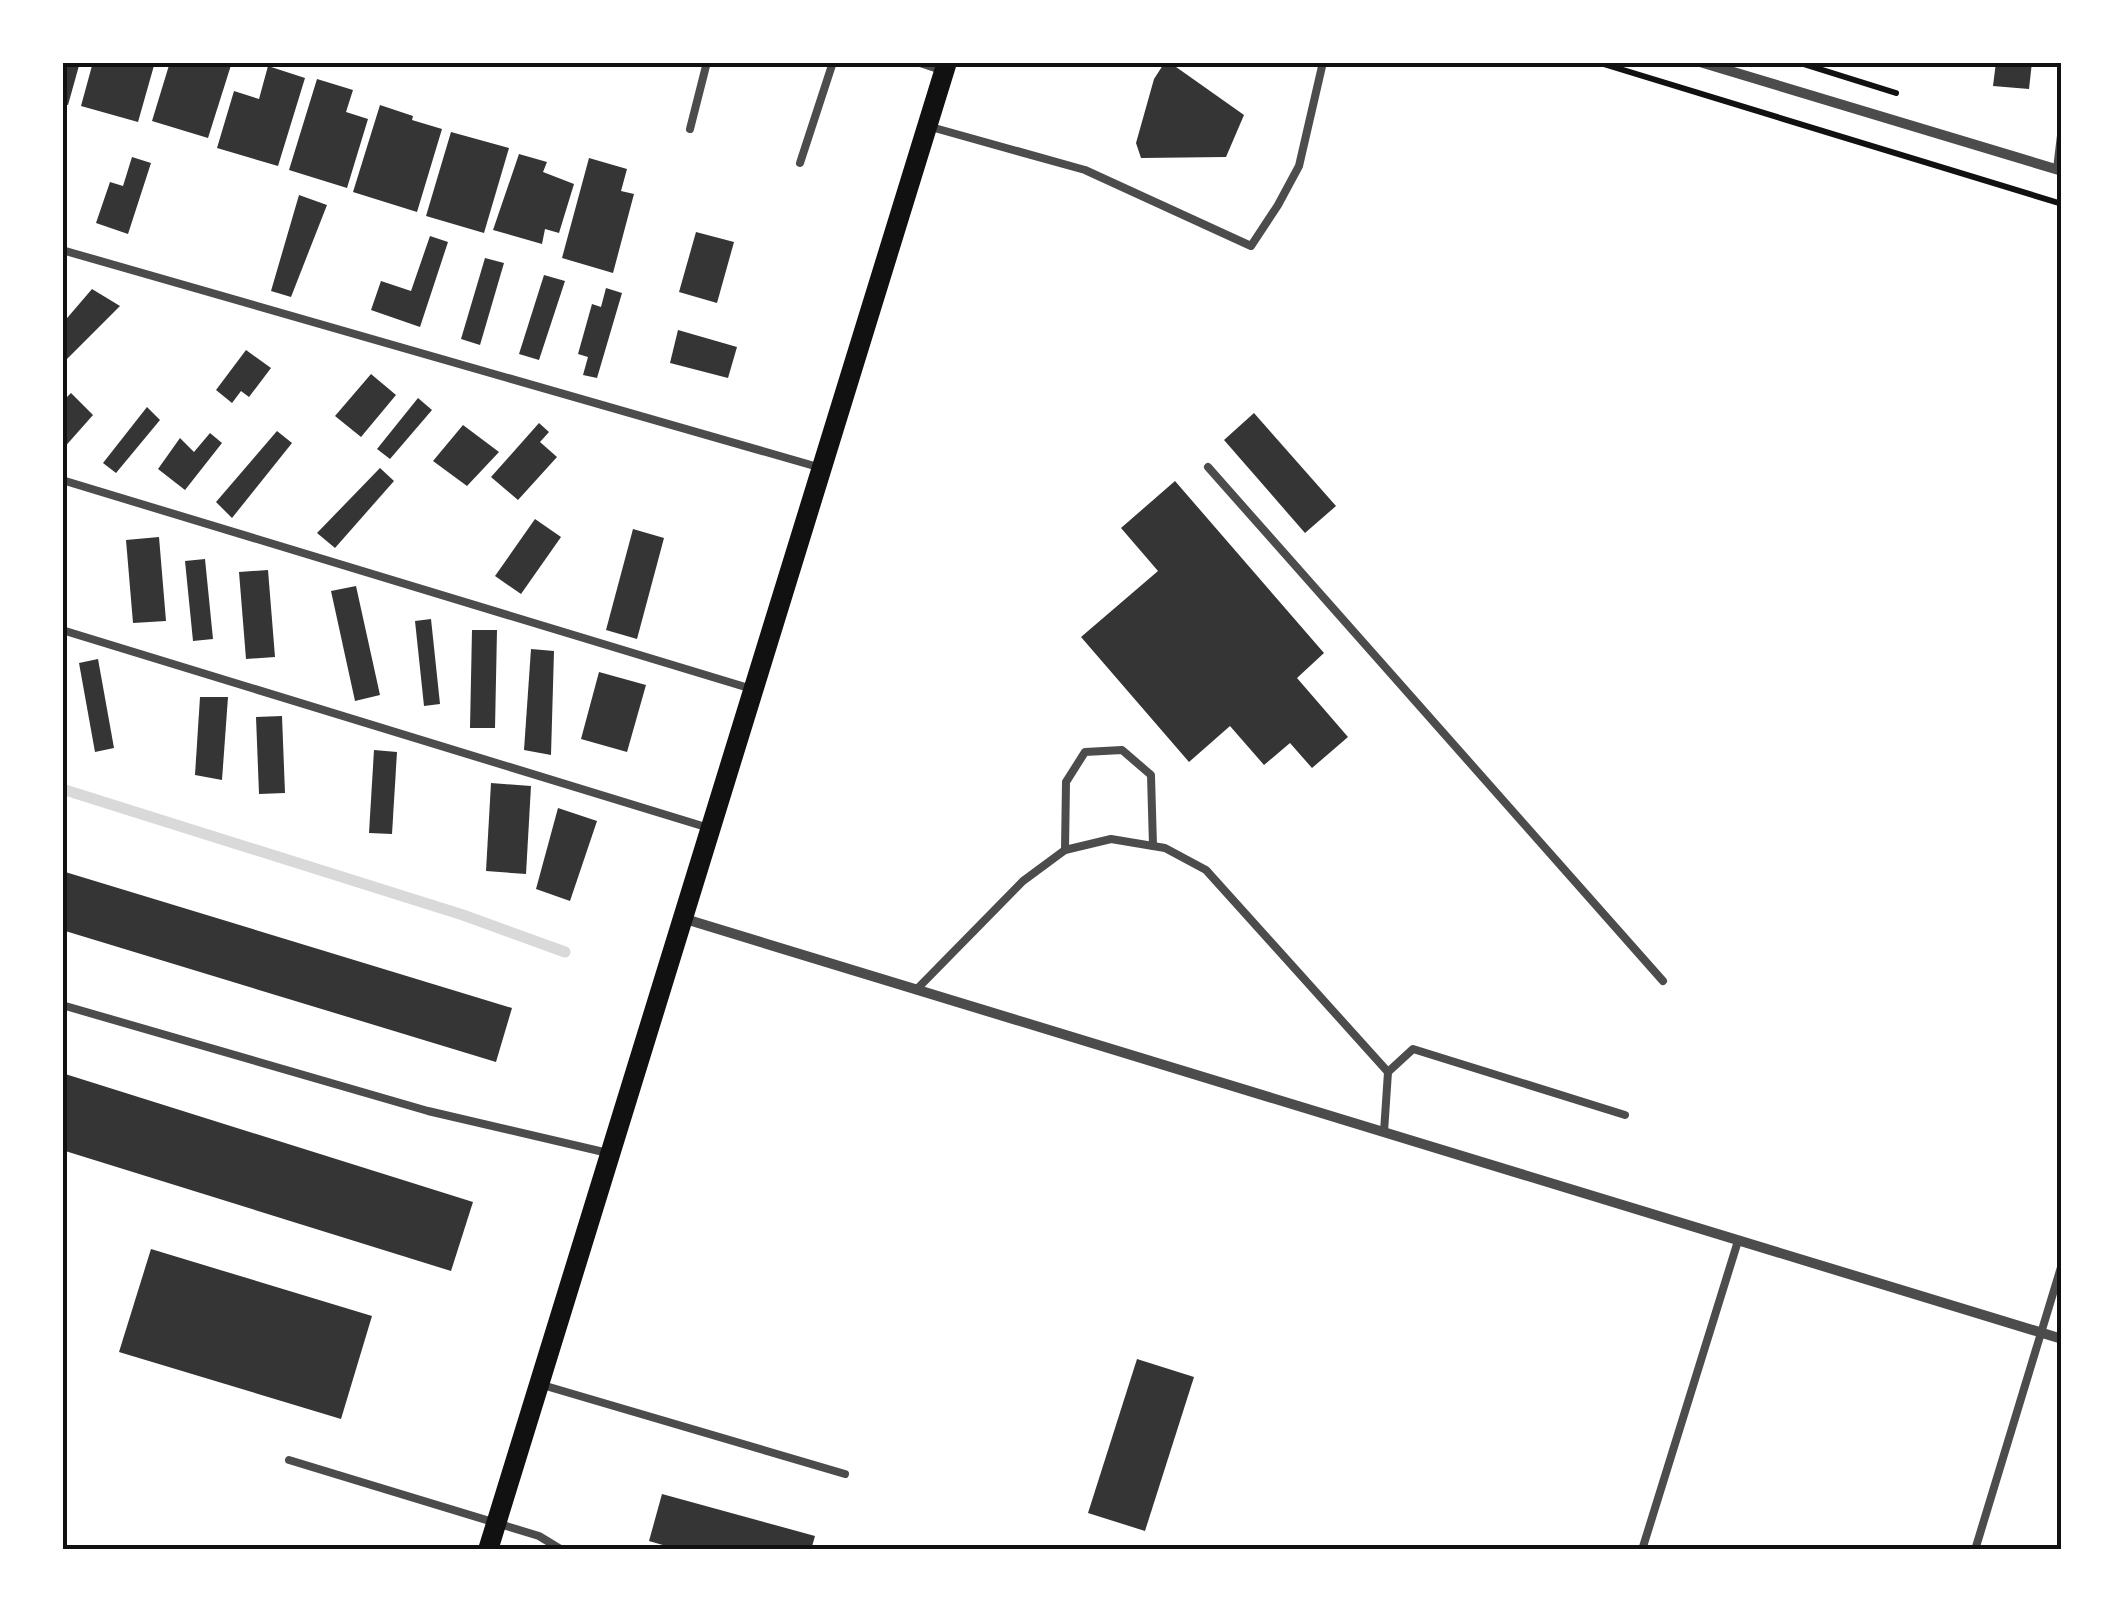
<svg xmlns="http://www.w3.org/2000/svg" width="2124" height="1612" viewBox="0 0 2124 1612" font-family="'Nunito Sans',sans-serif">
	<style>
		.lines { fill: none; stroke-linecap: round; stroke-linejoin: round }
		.stream { stroke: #d9d9d9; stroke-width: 11 }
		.building { fill: #353535 }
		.path { stroke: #111; stroke-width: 6 }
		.service { stroke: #4c4c4c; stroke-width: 8 }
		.minor { stroke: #4c4c4c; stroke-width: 10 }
		.secondary { stroke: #111; stroke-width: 20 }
		.neatline { fill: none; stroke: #111; stroke-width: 4 }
	</style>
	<rect width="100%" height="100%" fill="#fff"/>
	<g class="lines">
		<path class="stream" d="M62,789L463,915L565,952"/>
	</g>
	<g class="building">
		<path d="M62,62H80L68,105L62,104Z"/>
		<path d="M93,62H155L138,122L81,106Z"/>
		<path d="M170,62H232L208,138L152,121Z"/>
		<path d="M1165,62H1169L1244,115L1226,157L1141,158L1136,143L1154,79Z"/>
		<path d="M1996,62H2032L2029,89L1993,86Z"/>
		<path d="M268,66L305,78L278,166L217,148L234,91L259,99Z"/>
		<path d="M317,79L353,90L346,112L368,119L347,188L289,170Z"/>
		<path d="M380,105L413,116L412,120L442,129L417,212L353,192Z"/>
		<path d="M451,132L509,148L484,233L426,216Z"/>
		<path d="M519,154L547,162L543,172L574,184L559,233L545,229L542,244L493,230Z"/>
		<path d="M132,157L151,163L128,234L96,223L110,182L123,186Z"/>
		<path d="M589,158L627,169L621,191L634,194L613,273L562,258Z"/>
		<path d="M299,195L327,205L291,297L271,291Z"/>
		<path d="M696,232L734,242L717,303L679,292Z"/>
		<path d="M430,236L448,242L420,327L371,310L381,281L411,291Z"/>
		<path d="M485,258L504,263L480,345L461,339Z"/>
		<path d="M544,275L565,281L539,360L519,354Z"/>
		<path d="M606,288L622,293L597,378L583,375L588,357L578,354L592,304L601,307Z"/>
		<path d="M92,289L120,306L62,364V324Z"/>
		<path d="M678,330L737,347L728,378L670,363Z"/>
		<path d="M246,350L271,368L249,397L241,391L232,403L216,390Z"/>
		<path d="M371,374L396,395L361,437L335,416Z"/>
		<path d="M71,393L93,415L62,450V402Z"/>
		<path d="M418,398L432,410L390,459L377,449Z"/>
		<path d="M147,407L160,420L116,473L103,463Z"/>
		<path d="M1254,413L1336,506L1305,533L1224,440Z"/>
		<path d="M539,423L549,432L540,442L557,457L518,500L491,477Z"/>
		<path d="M463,425L499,452L467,486L433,461Z"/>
		<path d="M277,431L292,443L232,518L216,502Z"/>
		<path d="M210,433L222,443L185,490L158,469L180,438L194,452Z"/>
		<path d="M380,468L394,481L335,548L317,533Z"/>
		<path d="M1175,481L1324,653L1297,678L1348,737L1312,768L1290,743L1264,765L1230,726L1189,762L1081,637L1158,571L1121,528Z"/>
		<path d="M535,519L561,537L521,594L495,576Z"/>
		<path d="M633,529L664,538L637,639L606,630Z"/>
		<path d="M159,537L166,621L133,623L126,540Z"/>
		<path d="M205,559L213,639L193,641L185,561Z"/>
		<path d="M268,570L275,657L246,659L239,572Z"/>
		<path d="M356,586L380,695L355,701L331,591Z"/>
		<path d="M431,619L440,704L424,706L415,621Z"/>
		<path d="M472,630H497L495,728H470Z"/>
		<path d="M531,649L554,651L551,755L524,750Z"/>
		<path d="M98,659L114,748L95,752L79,663Z"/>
		<path d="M599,672L646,685L627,752L581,739Z"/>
		<path d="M200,697H228L222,780L195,775Z"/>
		<path d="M282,716L285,793L259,794L256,717Z"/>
		<path d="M374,750L397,752L392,834L369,833Z"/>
		<path d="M491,783L531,786L526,874L486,871Z"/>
		<path d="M558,808L597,821L570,901L536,889Z"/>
		<path d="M62,871L512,1008L496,1062L62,930Z"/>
		<path d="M62,1073L473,1202L451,1271L62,1150Z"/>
		<path d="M151,1249L372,1316L341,1419L119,1352Z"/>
		<path d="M1137,1359L1194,1377L1145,1531L1088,1513Z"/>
		<path d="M662,1494L815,1536L811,1550H680L649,1541Z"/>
	</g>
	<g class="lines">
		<g class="path">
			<path d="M1597,62L2062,204"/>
			<path d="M1797,62L1896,93"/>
		</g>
		<g class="service">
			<path d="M917,62L944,71"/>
			<path d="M931,127L1085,170L1251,246L1278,205L1299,166L1323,62"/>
			<path d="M690,129L707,62"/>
			<path d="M800,163L833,62"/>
			<path d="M2057,169L2062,127"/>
			<path d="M62,250L818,467"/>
			<path d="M1208,467L1663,981"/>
			<path d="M62,480L752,689"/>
			<path d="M62,630L709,828"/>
			<path d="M1065,850L1066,782L1085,752L1122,750L1151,775L1153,846"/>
			<path d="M916,990L1023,881L1065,850L1111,839L1165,848L1206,870L1388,1072L1384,1132"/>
			<path d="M62,1005L428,1111L608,1153"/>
			<path d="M1388,1072L1413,1049L1625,1115"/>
			<path d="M539,1384L845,1474"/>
			<path d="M289,1460L539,1536L562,1550"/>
			<path d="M1642,1550L1738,1241"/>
			<path d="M1975,1550L2062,1264"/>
		</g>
		<g class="minor">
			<path d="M1700,62L2062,171"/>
			<path d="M682,918L2062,1339"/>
		</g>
		<path class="secondary" d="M488,1550L947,62"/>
	</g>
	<rect width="2124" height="1612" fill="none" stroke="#ffffff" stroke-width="130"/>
	<rect x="65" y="65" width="1994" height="1482" class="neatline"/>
</svg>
